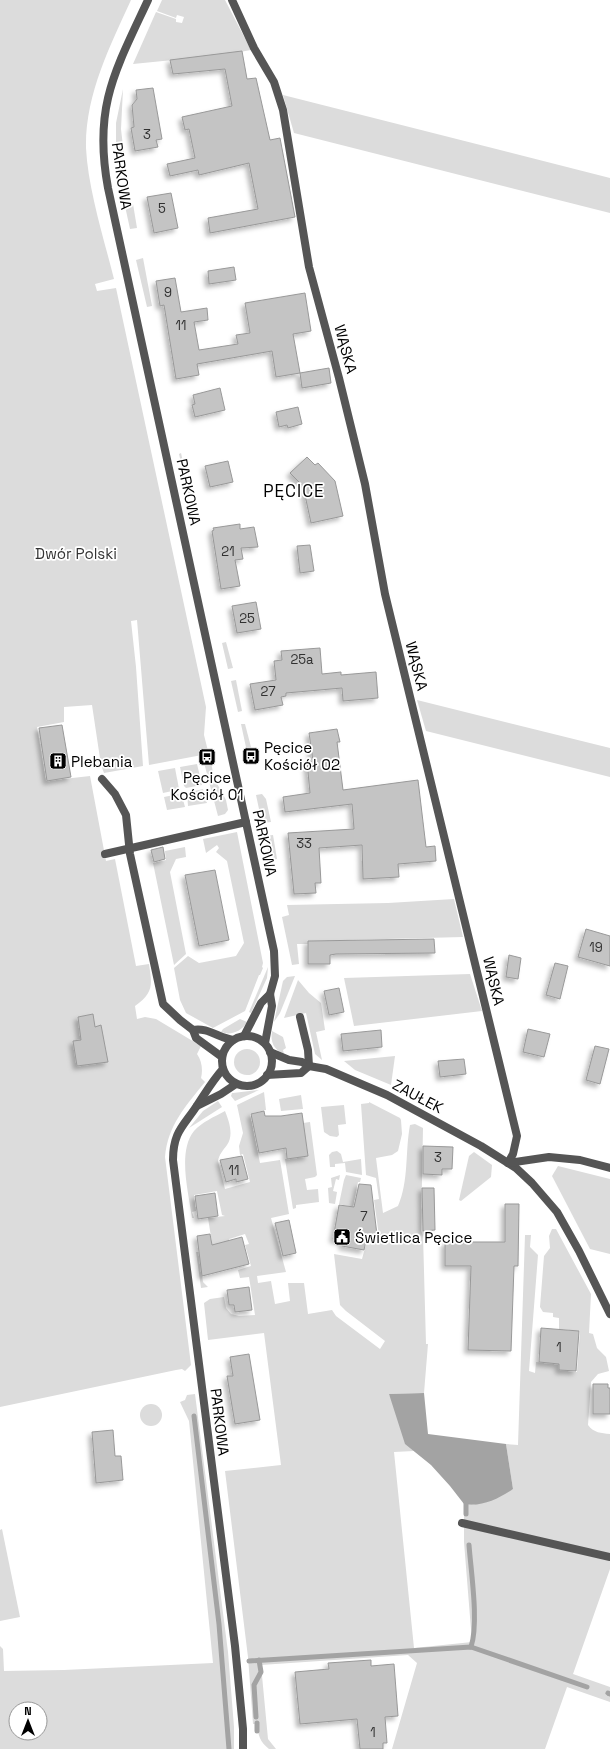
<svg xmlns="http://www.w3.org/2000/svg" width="610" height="1749" viewBox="0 0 610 1749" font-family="'Space Grotesk',sans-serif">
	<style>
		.green { fill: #dcdcdc; fill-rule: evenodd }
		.water { fill: #a3a3a3 }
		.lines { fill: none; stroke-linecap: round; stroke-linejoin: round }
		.stream { stroke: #a3a3a3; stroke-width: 5 }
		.building { fill: #c4c4c4; stroke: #999; filter: url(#shadow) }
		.service { stroke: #555; stroke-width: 8 }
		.minor { stroke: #555; stroke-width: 8 }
		.tertiary { stroke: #555; stroke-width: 8 }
		.labels { text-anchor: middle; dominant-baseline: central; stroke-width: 3.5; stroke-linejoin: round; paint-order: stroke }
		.number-label { font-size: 13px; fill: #313131 }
		.street-label { font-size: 15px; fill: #000; stroke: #fff }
		.park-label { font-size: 15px; fill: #333; stroke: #fff }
		.poi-label { font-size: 15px; fill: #000; stroke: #fff; text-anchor: start }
		.quarter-label { font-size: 17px; letter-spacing: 1px; fill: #000; stroke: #fff }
	</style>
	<defs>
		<filter id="shadow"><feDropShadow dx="-3.5" dy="3.5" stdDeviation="2" flood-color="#0004"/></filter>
	</defs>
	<rect width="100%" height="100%" fill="#fff"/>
	<g class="green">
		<path d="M0,0H131C110,46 85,95 86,148C88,189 104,239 114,279L95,284L97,291L116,288L206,707L204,735L208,751L204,752L206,763L211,762L214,778L226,800L228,810L225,814L218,816L202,755L149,765L137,620L131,621L136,667L143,766L104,773L101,765L92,705L64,707V722L37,727L46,781L90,776L106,861L115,859L136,966L149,964C152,985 154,992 135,1006L137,1019L145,1017L156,1019L201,1046L197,1054C202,1061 203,1070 201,1078L205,1082C185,1107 168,1125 165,1157L191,1365L185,1371L182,1369L176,1370L0,1407Z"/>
		<path d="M162,0H225L251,50L223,55L133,64L156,12L176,19V22L182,23L184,17L177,15L176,18L157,11Z"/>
		<path d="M123,89L121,129L124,155L116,157V123Z"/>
		<path d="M283,95L610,178V213L294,133Z"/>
		<path d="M133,204L137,228L130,229L125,206Z"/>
		<path d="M143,258L152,306L147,307L136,260Z"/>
		<path d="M181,453L189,488L195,492L188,494L179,454Z"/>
		<path d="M226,642L233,668L228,669L222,643Z"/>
		<path d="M236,680L242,711L238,712L231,681Z"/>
		<path d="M417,700L610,748V777L426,731Z"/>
		<path d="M241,724H245L252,751L247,752Z"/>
		<path d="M197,764L202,785L186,788L184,786L180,767Z"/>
		<path d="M175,768L179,789L177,790L163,793L158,771Z"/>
		<path d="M203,789L207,803L188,806L187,793Z"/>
		<path d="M179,794L182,796L185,807L167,810L164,797Z"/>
		<path d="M262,794L266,799L271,822L262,823L256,795Z"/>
		<path d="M237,832L263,963L262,967L263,968L260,975H259L245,1011L213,1028L186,1013L180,1000L174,968L188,956L199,963L236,956L244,943L227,861L216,852L219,848L217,845L206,853L203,839Z"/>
		<path d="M273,835L277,859L270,860L265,836Z"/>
		<path d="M185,847L186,857L176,859L170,872L186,954L174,965L153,863L166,860L165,851Z"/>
		<path d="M454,899L463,937L308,941V944H297L299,964L292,965L282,917L289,915L287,905L388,903Z"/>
		<path d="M268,967L267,978L251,1013L249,1012Z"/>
		<path d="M470,974L482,1011L354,1026L344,978Z"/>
		<path d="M295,976L280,1013L274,1022L283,981L287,977Z"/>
		<path d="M298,980L309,993L321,1003L325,1030L316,1032L322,1060L315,1054L306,1013L284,1018Z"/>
		<path d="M240,1019L247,1022C242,1031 231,1036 221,1032L223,1029Z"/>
		<path d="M272,1031L283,1037L286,1048L283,1050L284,1054C274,1050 270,1042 272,1031Z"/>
		<circle cx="247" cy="1062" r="13"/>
		<path d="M395,1056L391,1085L355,1070L344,1061Z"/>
		<path d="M259,1090L235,1101L231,1096L232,1093H233Z"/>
		<path d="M264,1092L266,1110L250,1114L260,1163L280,1160L289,1214L271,1218L286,1272L257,1276L258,1283L271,1281L275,1304L290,1301L288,1283H304L308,1314L332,1310L336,1316L380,1349L385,1341L346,1311L340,1305L334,1254L362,1259L368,1237L379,1236L374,1200L379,1199L376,1178L366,1175L361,1104L369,1103V1102L400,1118L401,1120L402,1134L398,1151L392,1155L376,1158L383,1213L398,1206C409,1181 405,1152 410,1125L415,1124L423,1128L421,1231L423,1235L426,1344H428L424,1393L389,1394L414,1451L394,1452L414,1648L472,1642L464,1542V1504L473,1505L513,1489L506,1444L518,1445L525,1235H531L530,1247L538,1255L529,1371L535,1373L536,1362L559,1364V1370L577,1372L580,1331L559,1329V1318L553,1317V1313L543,1312L540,1307L544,1256L550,1248L549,1236L552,1229H556L591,1294L589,1333L593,1334L597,1348L606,1357L609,1371L598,1374L591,1382L588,1425C594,1433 601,1433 610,1434V1569L573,1674L610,1687V1702L567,1687L545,1749H392L417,1663L408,1655L261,1665L268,1739L276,1749H269C260,1742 258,1735 257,1724H253L248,1657L225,1471L281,1465L264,1333L208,1340L204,1303L210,1299L224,1297L226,1308L231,1314L239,1316L255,1315L249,1277L240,1278L238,1270L251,1266L245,1245L249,1244L245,1234L229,1239L233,1253L214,1256L208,1218L225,1216L222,1215L217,1191L194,1195L196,1211L192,1212L194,1218H192C189,1194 177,1152 194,1131C202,1122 214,1117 225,1111C229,1121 234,1135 227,1145C223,1150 219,1155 218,1161L225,1189L250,1182L243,1154L240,1155L239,1146L243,1133L237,1105Z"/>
		<path d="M301,1095L303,1109L281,1111L279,1099Z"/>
		<path d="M218,1101L222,1107L189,1128L203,1111Z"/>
		<path d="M344,1105L346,1124L338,1125L339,1135L337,1137L330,1136L324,1132L321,1107Z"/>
		<path d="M310,1122L317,1175L315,1177L305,1179L307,1190L318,1189L319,1202L296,1205V1208L293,1209L285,1159H287L303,1123Z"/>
		<path d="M337,1151L341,1154L343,1162L361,1159L362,1175L346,1172L345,1163L335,1164V1167H330L329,1155L332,1152Z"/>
		<path d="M474,1152L492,1165L491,1177L461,1201L459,1200L469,1156Z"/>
		<path d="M558,1166L610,1179V1254L590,1249L552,1176Z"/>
		<path d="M340,1175L339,1180L336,1179L333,1191L337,1192L335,1204L329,1203L328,1188L332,1187L331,1178Z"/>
		<path d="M346,1175L361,1178L360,1182H358L353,1207L339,1204L344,1180Z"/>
		<path d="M196,1252H199L203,1282L208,1287L201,1288Z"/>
		<path d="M195,1394L228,1652L234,1727V1749H0V1646L3,1649L4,1671L64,1670L213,1663L189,1421L180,1402L185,1400L187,1395ZM16,1709H40V1733H16Z"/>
		<circle cx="151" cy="1415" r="11"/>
		<path d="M2,1529L20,1617L0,1621V1530Z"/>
	</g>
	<path class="water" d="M424,1393L428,1434L506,1444L513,1489C498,1499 482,1507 464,1504L450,1486L431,1465L405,1444L389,1394Z"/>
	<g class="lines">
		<g class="stream">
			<path d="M194,1416L219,1624L229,1749"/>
			<path d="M466,1504V1514"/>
			<path d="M469,1545C471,1572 479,1623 471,1647"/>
			<path d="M249,1661L471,1647L587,1687"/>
			<path d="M608,1693L610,1694"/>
			<path d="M256,1717L254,1685L261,1672L259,1660"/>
			<path d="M257,1723V1731"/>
		</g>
	</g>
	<g class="building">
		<path d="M242,51L247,79L256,78L270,140L280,138L295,217L210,233L208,218L258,209L249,163L199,175L198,170L170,176L167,164L195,158L189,129L185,130L182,117L232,106L225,69L173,74L170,60Z"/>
		<path d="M153,88L162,139L156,140L158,147L135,151L131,128L134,127L132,105L137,99L136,90Z"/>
		<path d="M171,193L178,228L154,233L147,197Z"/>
		<path d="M234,267L236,280L209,284L208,271Z"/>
		<path d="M175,278L181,312L207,308L208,320L194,322L199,350L238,344L236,335L250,333L245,303L305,293L311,331L293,334L300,373L276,377L272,351L197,364L199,375L176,379L164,305L160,306L156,281Z"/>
		<path d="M329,368L331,383L302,388L300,373Z"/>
		<path d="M220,388L225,410L195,417L192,405L195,404L193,395Z"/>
		<path d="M298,407L302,424L288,428L287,425L279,427L276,412Z"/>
		<path d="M307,457L315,465L318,463L335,481L343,516L311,523L303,486L290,473Z"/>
		<path d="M228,461L233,482L210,487L205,466Z"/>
		<path d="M240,524V529L254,527L258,547L241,548L243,559L235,560L240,586L221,589L212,531L214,530L213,528Z"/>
		<path d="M310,545L314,571L300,573L297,546Z"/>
		<path d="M256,602L261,629L237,633L232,606Z"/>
		<path d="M320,648L322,674L341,672V675L376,672L378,698L343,701L342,688L286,693V696L281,697L283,705L255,710L250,684L276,680L274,661L282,660L281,651Z"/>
		<path d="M62,725L71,777L47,781L39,728Z"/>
		<path d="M337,729L340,742H337L343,790L418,780L426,847L435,846L436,861L398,864L399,877L363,879L362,845L319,848L321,883H315L316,893L294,894L288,833L354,829L352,804L285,812L283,797L310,793L307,762L313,761L309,733Z"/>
		<path d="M163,847L165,859L154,862L151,850Z"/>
		<path d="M215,870L229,940L199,946L185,875Z"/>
		<path d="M586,929L610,936V966L578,957Z"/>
		<path d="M434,939L435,953L336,954L330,955V964H308V941Z"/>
		<path d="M509,955L521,958L518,979L506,977Z"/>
		<path d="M555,963L568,966L560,999L546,995Z"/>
		<path d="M339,988L344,1012L329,1015L324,991Z"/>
		<path d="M93,1014L95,1027L101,1025L108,1062L77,1066L73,1041L81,1040L78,1017Z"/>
		<path d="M528,1029L550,1034L544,1057L523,1052Z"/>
		<path d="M381,1030L382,1047L343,1051L341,1034Z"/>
		<path d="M595,1046L609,1049L600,1084L586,1080Z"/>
		<path d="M464,1059L466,1074L440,1077L438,1061Z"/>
		<path d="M264,1111L265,1116H281L302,1113L308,1156L287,1159L286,1148L259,1153L251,1114Z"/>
		<path d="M423,1146L453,1147L452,1169H442V1175L423,1174Z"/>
		<path d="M242,1156L248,1179L236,1182V1179L226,1182L220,1160Z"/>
		<path d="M359,1184L371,1185L377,1235L367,1236L364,1250L342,1246L343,1241L333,1239L339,1205L354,1207Z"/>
		<path d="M422,1188H434L435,1230L423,1231Z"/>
		<path d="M215,1193L218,1216L198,1219L195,1196Z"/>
		<path d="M505,1204H519L518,1266H514L511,1351L468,1350L471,1266H445V1242H505Z"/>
		<path d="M289,1220L296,1253L283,1256L275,1223Z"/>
		<path d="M210,1234L212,1245L242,1237L249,1264L202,1276L197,1236Z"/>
		<path d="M249,1287L252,1310L235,1312L234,1305H229L227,1290Z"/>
		<path d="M541,1328L579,1331L576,1371L559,1370V1364L539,1362Z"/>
		<path d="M249,1354L260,1420L235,1424L227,1376H233L230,1357Z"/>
		<path d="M593,1384H608V1388H610V1414H593Z"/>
		<path d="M113,1430L115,1456H121L123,1480L96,1483L92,1432Z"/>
		<path d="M371,1660V1666L394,1664L398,1716L385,1717L387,1743H383V1749H360L357,1719L300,1724L295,1672L329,1669L328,1663Z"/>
	</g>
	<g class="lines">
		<g class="service">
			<path d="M102,779L115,794L126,815L130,854L163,1004L180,1020L193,1030L196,1038L222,1057"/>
			<path d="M105,854L246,822"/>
			<path d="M300,1017L308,1050L309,1066"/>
			<path d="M193,1030C207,1027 219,1038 233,1040"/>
			<path d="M462,1523L610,1557"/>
		</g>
		<g class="minor">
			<path d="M232,0L254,48L274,82L283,110L309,267L339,378L365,484L385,594L517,1136L513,1154L508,1163"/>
			<path d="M270,1052L289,1060L302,1062L309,1066L326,1069L387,1095L481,1146L516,1168L532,1183L557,1212L579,1251L610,1314"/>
			<path d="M267,1075L301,1073L309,1066"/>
			<path d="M508,1163L549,1157L580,1160L610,1168"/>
		</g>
		<g class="tertiary">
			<path d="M148,0C115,71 93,107 108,188L274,951L275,976L270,994L272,1006L265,1043"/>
			<path d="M244,1036L261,1003L270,994"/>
			<circle cx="247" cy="1061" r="25"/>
			<path d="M223,1069C213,1080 206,1092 198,1104C184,1126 173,1131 173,1160L235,1646L243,1729V1749"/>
			<path d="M197,1106L221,1094L236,1084"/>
		</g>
	</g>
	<defs>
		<symbol id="bus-square" viewBox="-11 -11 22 22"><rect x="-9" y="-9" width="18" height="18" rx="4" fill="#000" stroke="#fff"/><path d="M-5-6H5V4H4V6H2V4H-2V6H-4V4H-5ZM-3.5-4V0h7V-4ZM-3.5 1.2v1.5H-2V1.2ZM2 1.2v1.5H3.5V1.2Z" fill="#fff"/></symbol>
		<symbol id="building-square" viewBox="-11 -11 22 22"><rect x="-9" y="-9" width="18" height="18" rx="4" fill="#000" stroke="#fff"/><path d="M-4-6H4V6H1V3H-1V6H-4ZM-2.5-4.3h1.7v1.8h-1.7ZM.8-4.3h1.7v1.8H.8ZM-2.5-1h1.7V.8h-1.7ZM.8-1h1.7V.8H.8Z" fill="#fff"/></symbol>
		<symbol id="civic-square" viewBox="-11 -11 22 22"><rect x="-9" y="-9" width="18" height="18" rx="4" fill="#000" stroke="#fff"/><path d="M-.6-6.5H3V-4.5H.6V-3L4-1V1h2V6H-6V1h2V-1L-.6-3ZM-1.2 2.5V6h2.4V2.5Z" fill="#fff"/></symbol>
	</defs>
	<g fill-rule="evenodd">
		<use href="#bus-square" x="241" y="746" width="20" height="20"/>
		<use href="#bus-square" x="197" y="747" width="20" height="20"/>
		<use href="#building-square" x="48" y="751" width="20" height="20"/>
		<use href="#civic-square" x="332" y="1227" width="20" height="20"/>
	</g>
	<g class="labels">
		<g class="number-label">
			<text x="147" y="134">3</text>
			<text x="162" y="208">5</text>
			<text x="168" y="292">9</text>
			<text x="181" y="325">11</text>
			<text x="228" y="551">21</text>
			<text x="247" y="618">25</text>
			<text x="302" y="659">25a</text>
			<text x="268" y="691">27</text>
			<text x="304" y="843">33</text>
			<text x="596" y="947">19</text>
			<text x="438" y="1157">3</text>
			<text x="234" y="1170">11</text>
			<text x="364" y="1216">7</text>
			<text x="559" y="1347">1</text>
			<text x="373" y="1732">1</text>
		</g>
		<g class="street-label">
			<text transform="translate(122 176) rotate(82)">PARKOWA</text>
			<text transform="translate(346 349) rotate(75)">WĄSKA</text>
			<text transform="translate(189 492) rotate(78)">PARKOWA</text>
			<text transform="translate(417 666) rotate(76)">WĄSKA</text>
			<text transform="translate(265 843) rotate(78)">PARKOWA</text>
			<text transform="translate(494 981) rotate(77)">WĄSKA</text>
			<text transform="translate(418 1096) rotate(28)">ZAUŁEK</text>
			<text transform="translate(220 1422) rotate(83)">PARKOWA</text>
		</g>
		<g class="park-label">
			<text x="76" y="553">Dwór Polski</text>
		</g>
		<g class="poi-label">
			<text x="264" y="747">Pęcice<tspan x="264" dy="17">Kościół 02</tspan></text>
			<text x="71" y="761">Plebania</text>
			<text x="207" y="777" text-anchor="middle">Pęcice<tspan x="207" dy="17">Kościół 01</tspan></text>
			<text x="355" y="1237">Świetlica Pęcice</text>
		</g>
		<g class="quarter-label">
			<text x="294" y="491">PĘCICE</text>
		</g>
	</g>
	<g transform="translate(28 1721)"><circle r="19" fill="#ffffff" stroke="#999999"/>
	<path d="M0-3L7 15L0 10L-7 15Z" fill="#000000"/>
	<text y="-6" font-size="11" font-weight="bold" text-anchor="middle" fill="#000000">N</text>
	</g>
</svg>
